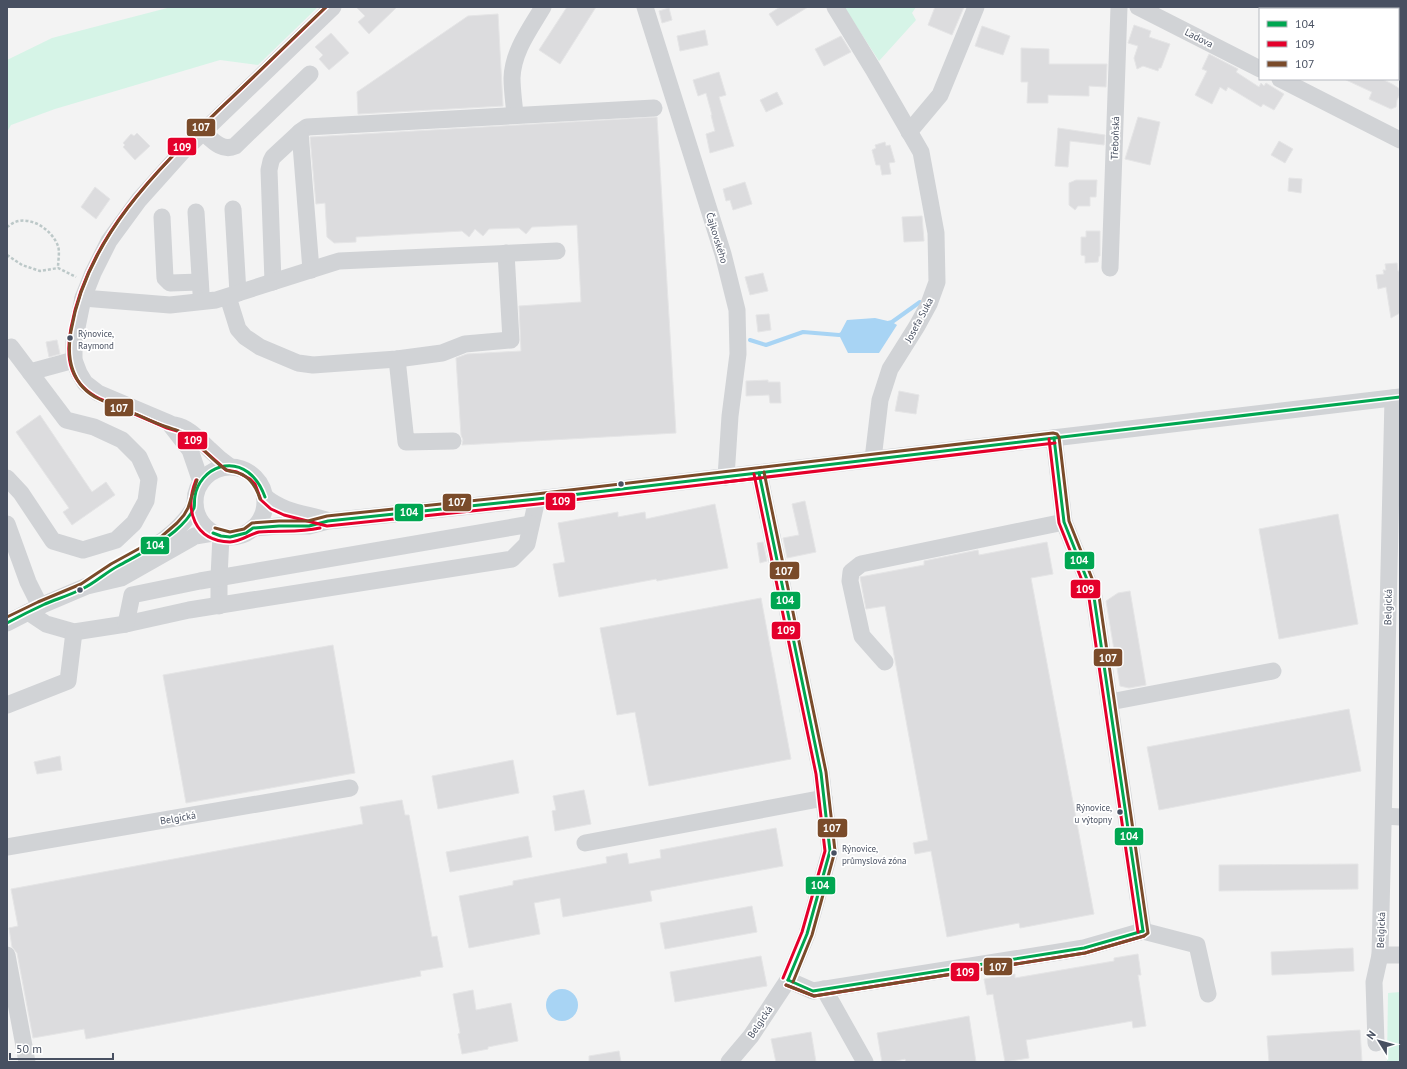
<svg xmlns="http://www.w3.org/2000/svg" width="1407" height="1069" viewBox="0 0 1407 1069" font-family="'PT Sans',sans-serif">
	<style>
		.green { fill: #d6f4e7 }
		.water { fill: #a8d4f4 }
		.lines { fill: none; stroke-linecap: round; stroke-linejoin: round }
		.stream { stroke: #a8d4f4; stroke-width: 4 }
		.building { fill: #dcdcde; stroke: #e5e5e6 }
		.path { stroke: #bcc8c8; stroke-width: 2.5; stroke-dasharray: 3 2; stroke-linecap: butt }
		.minor { stroke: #d1d3d6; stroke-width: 17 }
		.bus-1-casing { stroke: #fff; stroke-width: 6 }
		.bus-2-casing { stroke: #fff; stroke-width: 6 }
		.bus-3-casing { stroke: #fff; stroke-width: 6 }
		.bus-1 { stroke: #00a651; stroke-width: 3 }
		.bus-2 { stroke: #e4002b; stroke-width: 3 }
		.bus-3 { stroke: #7a4b2a; stroke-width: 3 }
		.bus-dot { fill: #485061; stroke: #fff; stroke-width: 1.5 }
		.labels { text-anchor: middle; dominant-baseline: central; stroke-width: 3.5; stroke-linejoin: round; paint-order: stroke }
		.bus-label { font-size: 9px; fill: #485061; stroke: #fff; text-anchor: start }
		.street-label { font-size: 10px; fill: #485061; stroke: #fff }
		.line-badge { stroke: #fff; stroke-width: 1.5 }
		.badge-label { font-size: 11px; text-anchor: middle; font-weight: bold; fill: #fff }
	</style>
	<rect width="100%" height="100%" fill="#f3f3f3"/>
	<g class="green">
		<path d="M171,7H318L258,65L220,60L55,109L11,125L7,132V60L52,38Z"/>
		<path d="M844,7H916L912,13L916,20L879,61Z"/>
		<path d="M1400,992V1062H1387L1388,993Z"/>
	</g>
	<g class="water">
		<path d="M875,318L892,322L897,325L879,353H848L839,335L847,320Z"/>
		<circle cx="562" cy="1005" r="16"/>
	</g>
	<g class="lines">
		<g class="stream">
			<path d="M888,323L892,322L920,302"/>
			<path d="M750,340L766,345L803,332L839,335L843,334"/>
		</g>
	</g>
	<g class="building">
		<path d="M356,7H397L369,34L358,22L365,16Z"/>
		<path d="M567,7H596L560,64L539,50Z"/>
		<path d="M780,7H808L777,26L769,14Z"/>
		<path d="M935,7H964L952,35L928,25Z"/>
		<path d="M669,8L672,20L662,23L659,11Z"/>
		<path d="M498,14L503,106L358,114L357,92L468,16Z"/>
		<path d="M1134,25L1151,31L1149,37L1170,44L1161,68H1159L1158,71L1143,66L1137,69L1134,58L1138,46L1128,43Z"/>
		<path d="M982,26L1010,36L1003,55L975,46Z"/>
		<path d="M705,30L708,45L680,51L677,36Z"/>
		<path d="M331,33L349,53L329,70L319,59L323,55L315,47Z"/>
		<path d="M841,36L851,52L824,66L815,49Z"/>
		<path d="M1021,48L1049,49V64H1107L1106,87L1089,86V96L1048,95V103H1027L1028,82H1021Z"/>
		<path d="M1209,54L1238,69L1236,72L1259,87L1261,83L1264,86L1266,83L1284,94L1274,110L1263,104L1261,107L1228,87L1226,91L1220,87L1212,104L1195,95L1207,71L1202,69Z"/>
		<path d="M719,72L726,95L719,97L734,146L710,153L706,134L715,131L711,115H712L706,93L698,96L693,80Z"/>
		<path d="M1344,79H1382L1392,84L1400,89V94L1397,100L1396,107L1391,109L1369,99L1372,92Z"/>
		<path d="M777,92L783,104L766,112L760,100Z"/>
		<path d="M657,117L676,433L462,445L463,440L461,435L456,358L467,354L521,351L519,306L581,302L577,225L532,227L526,234L519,228L489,229L483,236L475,229L469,237L462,231L356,237V242L334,243L327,237L325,203L316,204L310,137Z"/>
		<path d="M1138,117L1160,122L1150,165L1125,159Z"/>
		<path d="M1058,128L1105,135L1104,145L1070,141L1068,167L1055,166Z"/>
		<path d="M137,133L150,146L135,160L123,147L125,145L123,143L131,134L134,136Z"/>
		<path d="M1279,141L1293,149L1285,163L1271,155Z"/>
		<path d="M885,142L886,146L890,145L895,162L889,163L891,174L882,175L880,165H876L872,150L876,148L875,145Z"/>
		<path d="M1289,178L1302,179L1301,193L1288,191Z"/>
		<path d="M1076,180H1097L1096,197H1090V206H1078L1075,210L1069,205V183Z"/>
		<path d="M745,182L752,204L733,210L730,200L726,201L723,189Z"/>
		<path d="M95,187L110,199L96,219L81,207Z"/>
		<path d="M922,216L924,241L904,242L902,217Z"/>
		<path d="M1086,231H1100V256H1099L1098,262L1085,263V256L1081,255V237H1086Z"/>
		<path d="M1397,263L1398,271H1400V313L1391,318L1386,287L1378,289L1376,275L1384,274L1383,270H1386L1385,264Z"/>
		<path d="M763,273L768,291L750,295L745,277Z"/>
		<path d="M769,314L771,330L758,332L756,315Z"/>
		<path d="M57,340L60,354L49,357L46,342Z"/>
		<path d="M768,380V382H780L781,403H770L769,395L746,396V381Z"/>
		<path d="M899,391L919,395L916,414L895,411Z"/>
		<path d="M40,415L92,492L106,482L115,495L72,525L63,512L69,508L16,432Z"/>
		<path d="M805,501L816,552L787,558L783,538L799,535L792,504Z"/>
		<path d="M715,504L728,568L657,581L656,579L559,597L553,564L565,562L558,523L618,512V517L645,512L646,519Z"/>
		<path d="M1338,514L1358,624L1279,639L1259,529Z"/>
		<path d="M763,542L767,561L760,563L757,543Z"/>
		<path d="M1047,542L1053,574L1031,578L1094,914L1020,928L1019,923L947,937L931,851L915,854L913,843L928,840L885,606L866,609L860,577L924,565V561L978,550L979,555Z"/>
		<path d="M1130,591L1146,685L1129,688L1120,686L1106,601L1118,593Z"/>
		<path d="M761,598L791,759L649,786L635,712L617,715L600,628Z"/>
		<path d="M333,645L355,773L186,803L163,675Z"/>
		<path d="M1349,709L1361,771L1159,810L1147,747Z"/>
		<path d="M60,756L62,770L37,774L34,762Z"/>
		<path d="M513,760L519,793L438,809L432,776Z"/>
		<path d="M584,790L591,824L555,831L552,811L556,810L553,796Z"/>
		<path d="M402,800L405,815H409L432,937L437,936L443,967L420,971L421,976L86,1039L84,1029L33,1038L17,953L12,947L9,928L18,926L11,889L363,824L360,807Z"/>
		<path d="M776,828L783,866L650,891L652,901L563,917L560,898L534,903L540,934L469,948L459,896L513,885V881L607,863L606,857L627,853L629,864L661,858L660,850Z"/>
		<path d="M528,836L532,857L450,872L446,852Z"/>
		<path d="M1358,864V889L1219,891V865Z"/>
		<path d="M752,906L757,932L665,949L660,923Z"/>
		<path d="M1353,948L1354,971L1272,975L1271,952Z"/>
		<path d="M1138,954L1141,975H1138L1146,1026L1133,1028L1132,1021L1026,1040L1029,1058L1005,1062L993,994L987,995L984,979L1015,974V978L1114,961V958Z"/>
		<path d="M761,956L767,986L675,1002L670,972Z"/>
		<path d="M473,990L476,1010L511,1003L518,1041L488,1047V1049L462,1054L458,1034L460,1033L453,994Z"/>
		<path d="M969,1016L976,1062H906L905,1059L892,1062H882L877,1033Z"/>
		<path d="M1360,1030L1362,1062H1269L1267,1036Z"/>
		<path d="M811,1032L816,1062H776L771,1039Z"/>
		<path d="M619,1051L621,1062H589V1056Z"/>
	</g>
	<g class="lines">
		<g class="path">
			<path d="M7,227C9,226 12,223 15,222C32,216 52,230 58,246C60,252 58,261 58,268"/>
			<path d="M7,255L22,265L40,271L58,268L76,277"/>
		</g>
		<g class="minor">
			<path d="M645,7L723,254L737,310L738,354L730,416L726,477"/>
			<path d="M835,7L873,69L921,152L936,233L937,282L929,304L917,326L890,369L880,400L873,459"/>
			<path d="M1138,7L1260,69"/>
			<path d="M1280,79L1400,140"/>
			<path d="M515,115C514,103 512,90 512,78C513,51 530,29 543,7"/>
			<path d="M203,132C212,140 222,152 235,146L310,74"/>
			<path d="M909,132L940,95L976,7"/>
			<path d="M233,209L238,293"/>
			<path d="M196,212L201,293"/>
			<path d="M162,217L165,278L170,283L200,282"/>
			<path d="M1110,268L1119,7"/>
			<path d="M311,270L300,132L307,127L654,108"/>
			<path d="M273,282L269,170L271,161L273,157L300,132"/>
			<path d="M228,297L238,329L245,337L260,347L298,363L313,365L397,359L442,353L465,344L511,340L506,253"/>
			<path d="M83,298L170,305L216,300L339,261L557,251"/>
			<path d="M397,359L406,442L453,441"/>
			<path d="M30,372L74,360"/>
			<path d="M175,425C190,428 199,440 209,449C215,455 222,461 229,466"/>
			<path d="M1054,438L1064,522L1094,597L1143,931"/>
			<circle cx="230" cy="502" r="35"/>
			<path d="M7,478L21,493L53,541L83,550L116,540L134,523L146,501L149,479L139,457L122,440L94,427L66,420L11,347"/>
			<path d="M201,482L190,450L169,423L98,393L85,383L79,373L74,360V342L83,298L93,273L109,241L139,200L182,152L333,7"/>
			<path d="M265,497C285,513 303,513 326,520"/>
			<path d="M7,524L28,582L40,606"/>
			<path d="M253,528L279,526H309L328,521L537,499L1400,397"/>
			<path d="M98,580C132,557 174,543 195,506"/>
			<path d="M219,606V577L221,536"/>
			<path d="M28,612L46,624L74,632L126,624L189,610L512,559L527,544L537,499"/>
			<path d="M7,623L40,606L87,586L121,578L195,536L213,533"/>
			<path d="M126,624L132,595L200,581L531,524"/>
			<path d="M885,662L862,636L850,581L851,572L861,564L1064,522"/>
			<path d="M1110,702L1273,671"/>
			<path d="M7,705L68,681L74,632"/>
			<path d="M1384,816L1400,817"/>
			<path d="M585,843L824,798"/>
			<path d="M7,847L350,788"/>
			<path d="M7,955L27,1062"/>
			<path d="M1380,955H1400"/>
			<path d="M788,980L813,991L1084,948L1143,931L1197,945L1208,994"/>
			<path d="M824,989L865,1062"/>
			<path d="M1376,1043L1374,982L1380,955L1393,398"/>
			<path d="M729,1062L751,1036L788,980L807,934L830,851L821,773L759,473"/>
		</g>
		<defs>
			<g id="bus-1">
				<path d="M1054,438L1064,522L1094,597L1143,931"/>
				<path d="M759,473L821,773L830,851L807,934L788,980"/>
				<path d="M213,533L221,536L230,537L246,533L253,528L279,526H309L328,521L537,499L1400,397"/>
				<path d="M7,623C20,616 32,610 45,604C57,599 70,595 82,589C95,583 105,573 118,566C138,555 157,546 175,531C182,525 190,517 194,508C195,504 194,500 195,496C197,483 207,471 220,467C242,461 258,477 265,497"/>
				<path d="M788,980L813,991L1084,948L1143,931"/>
			</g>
			<g id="bus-2">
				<path d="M326,7C292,40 258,73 224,105C159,168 88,235 71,328C65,359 70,384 100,399L167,428L184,433L226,470L237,472L250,479L255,484L261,500L271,509L284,515L327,526L538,504L760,478"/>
				<path d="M1049,439L1059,523L1089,598L1138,932"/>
				<path d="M754,474L816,774L825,851L802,932L783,978"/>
				<path d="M196,480C184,510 194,541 230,542C241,542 249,534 259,532C279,530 300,533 320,528"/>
				<path d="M725,482L1055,443"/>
				<path d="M786,985L814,996L1085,953L1144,936"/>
			</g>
			<g id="bus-3">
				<path d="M764,472L826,772L835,851L812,935L793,982"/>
				<path d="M260,499C256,486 249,475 235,472C232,471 228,472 225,469C210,459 199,442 183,433C178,430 172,429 167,427C157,424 147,419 138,415C125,410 111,405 99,399C72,386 66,359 71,331C87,236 159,168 225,104C259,72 292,39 326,7"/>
				<path d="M215,528L230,532L244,529L252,523L279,521H308L327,516L536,494L1053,433L1057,434L1059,437L1069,521L1099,596L1148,933L1144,936L1085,953L814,996L786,985"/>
				<path d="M7,617L38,602L81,584L111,564L162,536L177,523L184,515L188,508L197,480"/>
			</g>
		</defs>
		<use href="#bus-1" class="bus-1-casing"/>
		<use href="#bus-2" class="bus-2-casing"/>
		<use href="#bus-3" class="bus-3-casing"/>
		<use href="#bus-1" class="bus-1"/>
		<use href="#bus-2" class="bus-2"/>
		<use href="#bus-3" class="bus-3"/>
	</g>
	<g class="bus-dot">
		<circle cx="70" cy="338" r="3.5"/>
		<circle cx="621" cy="484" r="3.5"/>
		<circle cx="80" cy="590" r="3.5"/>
		<circle cx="1120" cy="812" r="3.5"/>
		<circle cx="834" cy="853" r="3.5"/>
	</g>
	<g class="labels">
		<g class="bus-label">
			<text x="78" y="333">Rýnovice,<tspan x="78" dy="12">Raymond</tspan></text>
			<text x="1112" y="807" text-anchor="end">Rýnovice,<tspan x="1112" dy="12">u výtopny</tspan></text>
			<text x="842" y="848">Rýnovice,<tspan x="842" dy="12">průmyslová zóna</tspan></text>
		</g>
		<g class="street-label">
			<text transform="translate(1199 38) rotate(27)">Ladova</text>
			<text transform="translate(1115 138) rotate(-88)">Třeboňská</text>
			<text transform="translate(717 238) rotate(73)">Čajkovského</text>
			<text transform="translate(919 320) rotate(-62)">Josefa Suka</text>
			<text transform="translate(1388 607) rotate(-89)">Belgická</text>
			<text transform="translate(178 818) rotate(-10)">Belgická</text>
			<text transform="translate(1381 930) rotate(-88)">Belgická</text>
			<text transform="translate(760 1022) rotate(-56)">Belgická</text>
		</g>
	</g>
	<g class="line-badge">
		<rect x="186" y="118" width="30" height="19" rx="4" fill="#7a4b2a"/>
		<rect x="167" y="137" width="30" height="19" rx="4" fill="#e4002b"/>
		<rect x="104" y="398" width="30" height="19" rx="4" fill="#7a4b2a"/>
		<rect x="177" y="431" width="31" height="19" rx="4" fill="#e4002b"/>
		<rect x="545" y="492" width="31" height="19" rx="4" fill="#e4002b"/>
		<rect x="442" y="493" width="30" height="19" rx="4" fill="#7a4b2a"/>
		<rect x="394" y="503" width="30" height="19" rx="4" fill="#00a651"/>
		<rect x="140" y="536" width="30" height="19" rx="4" fill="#00a651"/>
		<rect x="1064" y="551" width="31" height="19" rx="4" fill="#00a651"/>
		<rect x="769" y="561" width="31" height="19" rx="4" fill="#7a4b2a"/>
		<rect x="1070" y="579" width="31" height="20" rx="4" fill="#e4002b"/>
		<rect x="770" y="591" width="31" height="19" rx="4" fill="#00a651"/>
		<rect x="771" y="621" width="30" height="19" rx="4" fill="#e4002b"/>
		<rect x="1093" y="648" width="30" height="19" rx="4" fill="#7a4b2a"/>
		<rect x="817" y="818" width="31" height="20" rx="4" fill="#7a4b2a"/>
		<rect x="1114" y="827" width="30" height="19" rx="4" fill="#00a651"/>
		<rect x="805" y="876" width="31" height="19" rx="4" fill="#00a651"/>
		<rect x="983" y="957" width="30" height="19" rx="4" fill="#7a4b2a"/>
		<rect x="950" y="962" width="30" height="20" rx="4" fill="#e4002b"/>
	</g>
	<g class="badge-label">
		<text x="201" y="131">107</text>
		<text x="182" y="151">109</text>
		<text x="119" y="412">107</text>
		<text x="193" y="444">109</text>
		<text x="561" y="505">109</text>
		<text x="457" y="506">107</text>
		<text x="409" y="516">104</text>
		<text x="155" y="549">104</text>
		<text x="1079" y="564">104</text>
		<text x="784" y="575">107</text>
		<text x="1085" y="593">109</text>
		<text x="785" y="604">104</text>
		<text x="786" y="634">109</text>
		<text x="1108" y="662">107</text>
		<text x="832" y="832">107</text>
		<text x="1129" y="840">104</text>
		<text x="820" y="889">104</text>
		<text x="998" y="971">107</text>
		<text x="965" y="976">109</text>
	</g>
	<rect width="1407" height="1069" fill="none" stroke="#485061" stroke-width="16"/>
	<rect x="1259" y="8" width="140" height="72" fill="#ffffff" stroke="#b6b9c0"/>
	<rect x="1267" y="21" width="20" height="6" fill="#00a651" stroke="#b6b9c0"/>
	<text x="1295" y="28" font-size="12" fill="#485061">104</text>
	<rect x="1267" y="41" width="20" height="6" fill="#e4002b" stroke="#b6b9c0"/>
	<text x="1295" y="48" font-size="12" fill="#485061">109</text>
	<rect x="1267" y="61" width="20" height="6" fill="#7a4b2a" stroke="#b6b9c0"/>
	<text x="1295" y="68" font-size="12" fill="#485061">107</text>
	<g transform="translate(1379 1041) rotate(307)" stroke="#ffffff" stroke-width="3" paint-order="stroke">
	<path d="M0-3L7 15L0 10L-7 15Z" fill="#485061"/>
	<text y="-6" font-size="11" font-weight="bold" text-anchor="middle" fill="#485061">N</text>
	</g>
	<path d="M10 1053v6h103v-6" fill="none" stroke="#485061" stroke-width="2"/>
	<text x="16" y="1053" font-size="12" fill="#485061" stroke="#ffffff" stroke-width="3" paint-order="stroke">50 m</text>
</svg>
